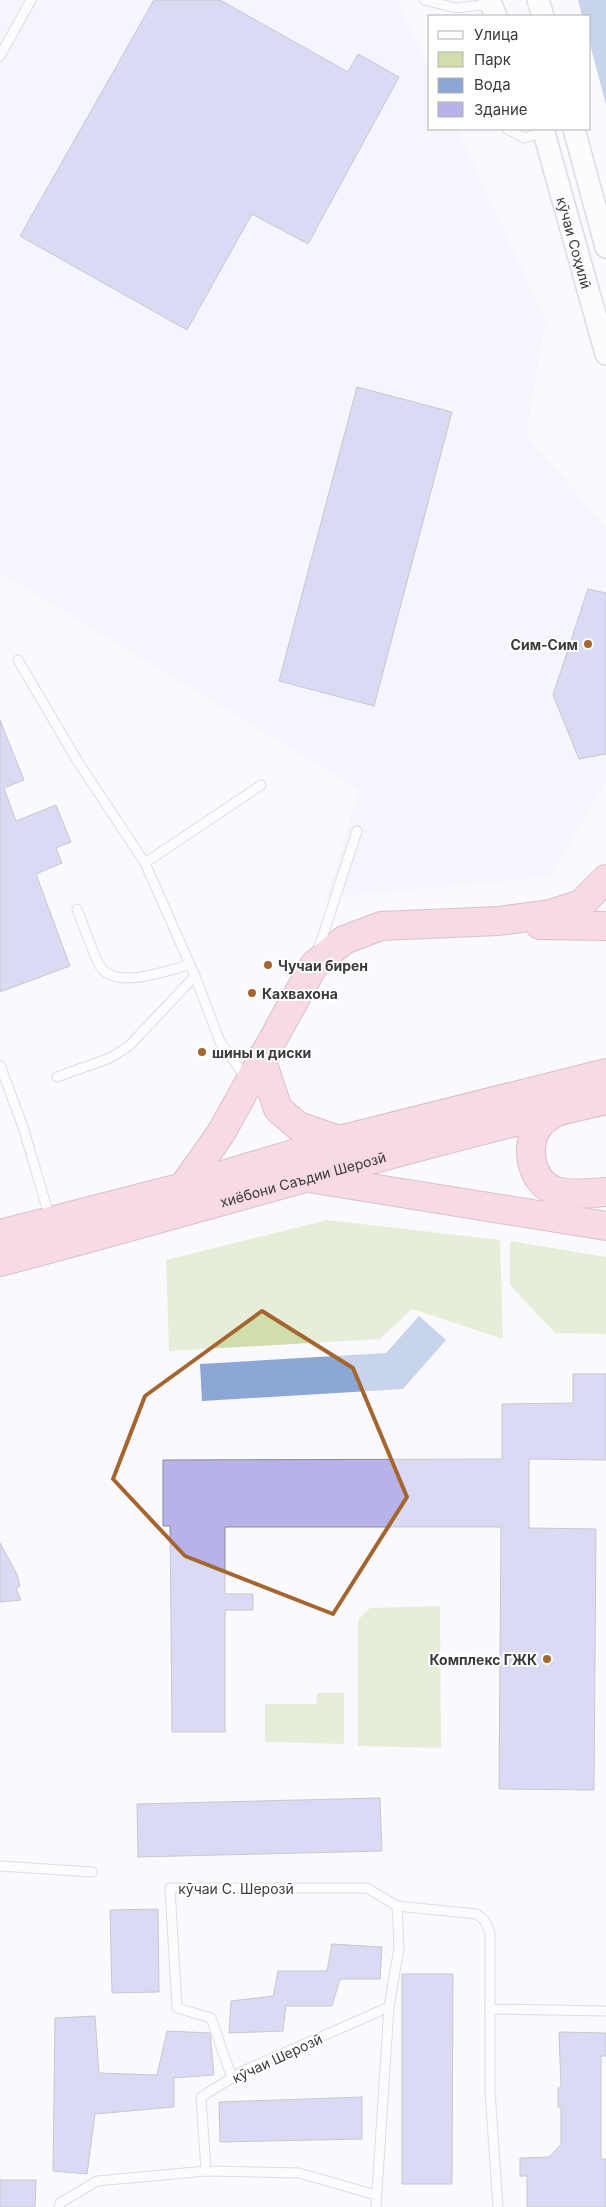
<svg xmlns="http://www.w3.org/2000/svg" width="606" height="2207" viewBox="0 0 606 2207" font-family="Inter,sans-serif">
	<style>
		.built { fill: #efeffe }
		.green { fill: #cfdeab }
		.water { fill: #8ca6d6 }
		.building { fill: #b7b3e9; stroke: #8b8b92 }
		.lines { fill: none; stroke-linecap: round; stroke-linejoin: round }
		.service-casing { stroke: #bab9c0; stroke-width: 11 }
		.tertiary-casing { stroke: #bab9c0; stroke-width: 24 }
		.trunk-casing { stroke: #b17d8b; stroke-width: 30 }
		.service { stroke: #fff; stroke-width: 9 }
		.tertiary { stroke: #fff; stroke-width: 21 }
		.trunk { stroke: #f3b4c4; stroke-width: 28 }
		.marked { fill: none; stroke: #a5652e; stroke-width: 4; stroke-linejoin: round }
		.poi-dot { fill: #a5652e; stroke: #fff; stroke-width: 2 }
		.labels { text-anchor: middle; dominant-baseline: central; stroke-width: 4; stroke-linejoin: round; paint-order: stroke }
		.street-label { font-size: 14px; fill: #3b3b3e; stroke: #fff }
		.poi-label { font-size: 14px; font-weight: bold; fill: #3b3b3e; stroke: #fff; text-anchor: start }
	</style>
	<rect width="100%" height="100%" fill="#fafafe"/>
	<path class="built" d="M0,0H400L401,8L430,70V129H457L546,320L526,435L606,527V782L550,877L326,898L359,790L0,573Z"/>
	<g class="green">
		<path d="M327,1220L500,1240L503,1339L412,1309L380,1339L169,1351L166,1260Z"/>
		<path d="M510,1241L606,1257V1334L555,1333L510,1285Z"/>
		<path d="M440,1606L441,1748L358,1746V1620L370,1608Z"/>
		<path d="M317,1693H344V1744L265,1742V1704H316Z"/>
	</g>
	<g class="water">
		<path d="M578,0H606V105L590,44V16H582Z"/>
		<path d="M419,1316L446,1340L403,1389L202,1401L200,1364L386,1353Z"/>
	</g>
	<g class="building">
		<path d="M154,0H220L348,72L358,54L399,77L308,244L252,214L187,330L20,236Z"/>
		<path d="M357,387L452,412L374,706L279,681Z"/>
		<path d="M588,589L606,593V754L579,759L553,695Z"/>
		<path d="M0,720L24,780L4,788L16,821L56,805L71,842L56,848L62,863L36,874L70,966L0,992Z"/>
		<path d="M573,1374H606V1460L529,1459V1528L596,1529L594,1790L499,1789L501,1527H225V1594H253V1610H225V1732H172L170,1526H163V1460L502,1459V1404L573,1403Z"/>
		<path d="M0,1543L17,1574L20,1586L16,1588L21,1600L0,1602Z"/>
		<path d="M380,1798L382,1851L138,1857L137,1804Z"/>
		<path d="M158,1909L159,1992L112,1993L110,1910Z"/>
		<path d="M332,1944L382,1947L380,1979H340L332,2006H286L283,2031L229,2033L231,2001L273,1996L278,1971H327Z"/>
		<path d="M402,1974H453L452,2184H402Z"/>
		<path d="M95,2016L99,2073L157,2075L167,2031L210,2033L214,2075L174,2078V2107L95,2114L87,2174L53,2171L55,2018Z"/>
		<path d="M559,2032L606,2033V2056H601V2159H606V2207H527V2176H520V2158L549,2157L561,2144V2107H558V2088H561Z"/>
		<path d="M362,2097V2139L220,2142L219,2102Z"/>
		<path d="M0,2180H36L35,2207H0Z"/>
	</g>
	<g class="lines">
		<defs>
			<g id="service">
				<path d="M424,0L456,8L490,4"/>
				<path d="M0,56L31,0"/>
				<path d="M507,129L524,138L544,132"/>
				<path d="M18,660L78,762L145,863L195,976L220,1042L247,1079"/>
				<path d="M145,863L261,785"/>
				<path d="M77,909C82,921 95,961 102,969C120,989 167,970 190,965"/>
				<path d="M317,953L357,831"/>
				<path d="M0,1065L23,1127L50,1218"/>
				<path d="M57,1077L110,1058L129,1046L195,976"/>
				<path d="M0,1866L92,1872"/>
				<path d="M389,2007L399,1948L397,1906L477,1914L485,1921L490,1933V2009L606,2011"/>
				<path d="M490,2009V2091L498,2207"/>
				<path d="M232,2078L211,2018L177,2008L170,1888H367L397,1906"/>
				<path d="M376,2195L299,2173L206,2171L201,2097L243,2071L389,2007L376,2207"/>
				<path d="M59,2207L60,2203L97,2181L206,2171"/>
			</g>
			<g id="tertiary">
				<path d="M489,0L496,16"/>
				<path d="M538,0L543,16"/>
				<path id="s1" d="M543,129L606,354"/>
				<path d="M574,129L606,247"/>
			</g>
			<g id="trunk">
				<path d="M540,925L606,926"/>
				<path d="M261,1058L278,1109L298,1126L339,1140"/>
				<path d="M556,1112C552,1115 545,1119 541,1123C523,1143 530,1183 556,1191C572,1196 590,1193 606,1192"/>
				<path d="M315,1179L606,1226"/>
				<path d="M183,1187L221,1133L314,965L344,940L381,926L499,921L550,914L581,904L606,879"/>
				<path d="M0,1234L183,1187L339,1140L606,1073"/>
				<path id="s2" d="M0,1262C202,1209 402,1147 606,1100"/>
			</g>
		</defs>
		<use href="#service" class="service-casing"/>
		<use href="#tertiary" class="tertiary-casing"/>
		<use href="#trunk" class="trunk-casing"/>
		<use href="#service" class="service"/>
		<use href="#tertiary" class="tertiary"/>
		<use href="#trunk" class="trunk"/>
	</g>
	<path d="M0 0H606V2207H0ZM262,1311L353,1368L407,1497L333,1614L185,1556L113,1479L145,1396Z" fill="#fafafe" fill-opacity=".55" fill-rule="evenodd"/>
	<path class="marked" d="M262,1311L353,1368L407,1497L333,1614L185,1556L113,1479L145,1396Z"/>
	<g class="poi-dot">
		<circle cx="588" cy="644" r="5"/>
		<circle cx="268" cy="965" r="5"/>
		<circle cx="252" cy="993" r="5"/>
		<circle cx="202" cy="1052" r="5"/>
		<circle cx="547" cy="1659" r="5"/>
	</g>
	<g class="labels">
		<g class="street-label">
			<text stroke="none"><textPath href="#s1" startOffset="118">кӯчаи Соҳилӣ</textPath></text>
			<text stroke="none"><textPath href="#s2" startOffset="314">хиёбони Саъдии Шерозӣ</textPath></text>
			<text x="236" y="1888">кӯчаи С. Шерозӣ</text>
			<text transform="translate(277 2058) rotate(-25)">кӯчаи Шерозӣ</text>
		</g>
		<g class="poi-label">
			<text x="578" y="644" text-anchor="end">Сим-Сим</text>
			<text x="278" y="965">Чучаи бирен</text>
			<text x="262" y="993">Кахвахона</text>
			<text x="212" y="1052">шины и диски</text>
			<text x="537" y="1659" text-anchor="end">Комплекс ГЖК</text>
		</g>
	</g>
	<rect x="428" y="15" width="162" height="115" fill="#ffffff" stroke="#b1b1b2"/>
	<rect x="438" y="31" width="25" height="8" fill="#ffffff" stroke="#b1b1b2"/>
	<text x="474" y="40" font-size="15" fill="#3b3b3e">Улица</text>
	<rect x="438" y="52" width="25" height="15" fill="#cfdeab" stroke="#b1b1b2"/>
	<text x="474" y="65" font-size="15" fill="#3b3b3e">Парк</text>
	<rect x="438" y="78" width="25" height="15" fill="#8ca6d6" stroke="#b1b1b2"/>
	<text x="474" y="90" font-size="15" fill="#3b3b3e">Вода</text>
	<rect x="438" y="102" width="25" height="15" fill="#b7b3e9" stroke="#b1b1b2"/>
	<text x="474" y="115" font-size="15" fill="#3b3b3e">Здание</text>
</svg>
